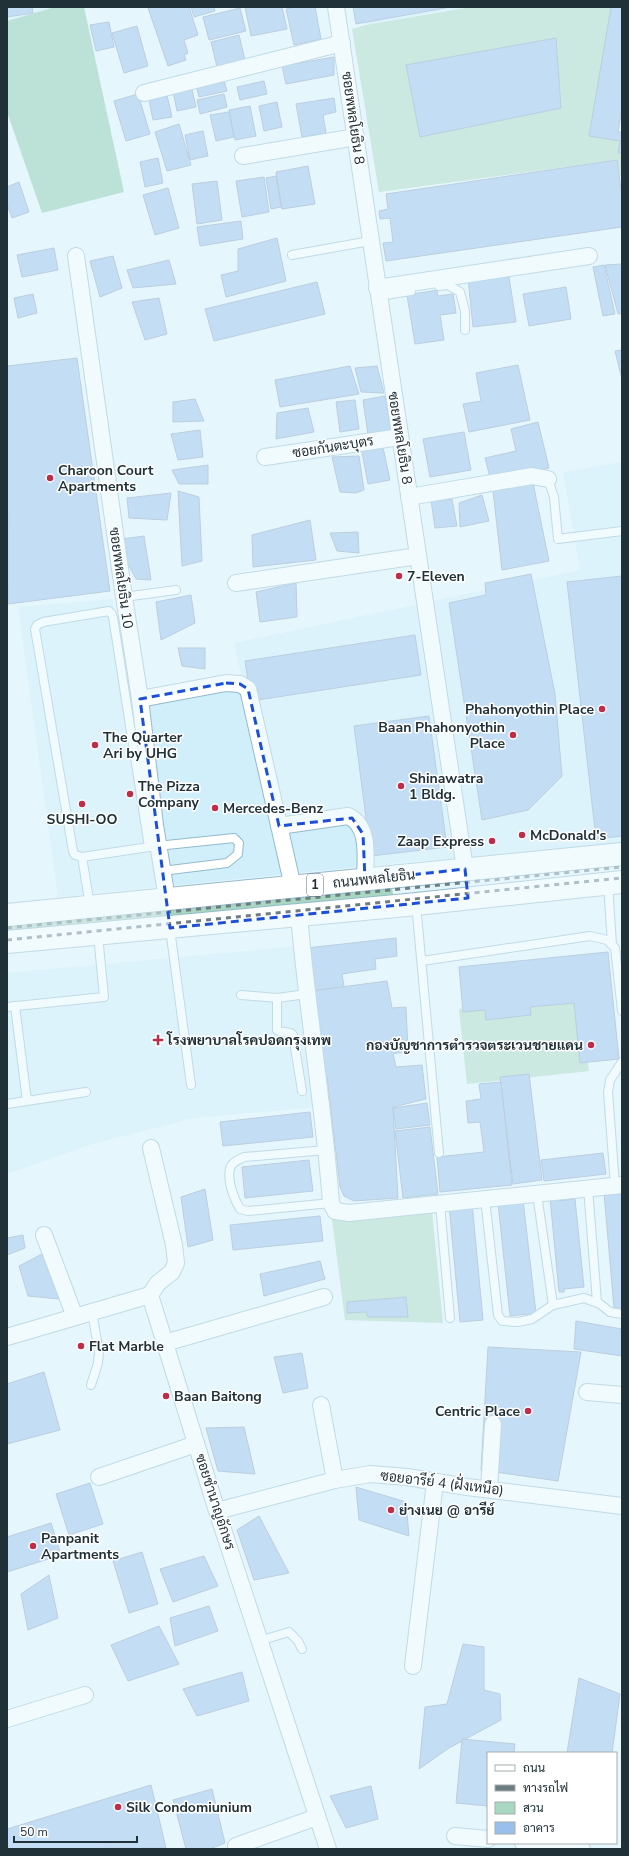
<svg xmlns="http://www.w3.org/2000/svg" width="629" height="1856" viewBox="0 0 629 1856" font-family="'Nunito Sans',Sarabun,sans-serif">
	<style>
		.built { fill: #d1effb }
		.green { fill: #aad7c1 }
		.forest { fill: #8bcbad }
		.building { fill: #9abfed; stroke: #889ebb }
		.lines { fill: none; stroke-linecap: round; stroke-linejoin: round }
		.lane-casing { stroke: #92bbcb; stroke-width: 10 }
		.street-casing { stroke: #92bbcb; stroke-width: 18 }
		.primary-casing { stroke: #92bbcb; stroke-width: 24 }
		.lane { stroke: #fff; stroke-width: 8 }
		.street { stroke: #fff; stroke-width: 16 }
		.primary { stroke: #fff; stroke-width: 22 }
		.rail { stroke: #6d7d84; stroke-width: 3; stroke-dasharray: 5 5; stroke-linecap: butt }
		.marked { fill: none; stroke: #1d4ed8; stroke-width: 3; stroke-dasharray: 8 5; stroke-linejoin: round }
		.poi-dot { fill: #be2e48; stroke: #fff; stroke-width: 1.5 }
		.labels { text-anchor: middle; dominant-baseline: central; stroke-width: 3; stroke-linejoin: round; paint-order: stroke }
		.shield { fill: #fff; stroke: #646f74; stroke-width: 1 }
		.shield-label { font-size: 13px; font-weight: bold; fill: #213138 }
		.street-label { font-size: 14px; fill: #213138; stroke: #fff }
		.poi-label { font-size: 14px; font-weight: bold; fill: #213138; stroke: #fff; text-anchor: start }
	</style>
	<rect width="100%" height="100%" fill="#e5f5fc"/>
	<g class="built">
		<path d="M7,7H55L7,21Z"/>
		<path d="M363,7H472L366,25Z"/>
		<path d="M622,462V846L408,862L58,897L18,607L112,599L131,693L242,679L234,643L580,570L563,472Z"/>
		<path d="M298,946L318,1107L194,1118L92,1144L7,1174V973Z"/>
	</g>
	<g class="green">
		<path d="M472,7H616L594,126L622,134V176H620L617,160L379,192L352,29L366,25Z"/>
		<path d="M392,887L393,894L391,900L7,938V922Z"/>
		<path d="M580,996L589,1071L467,1084L459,1009Z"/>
		<path d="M432,1211L443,1323L345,1320L332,1219Z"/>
	</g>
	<path class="forest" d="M55,7H84L124,192L42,213L7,112V21Z"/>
	<g class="building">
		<path d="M7,7H32L33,13L7,17Z"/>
		<path d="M152,7H189L198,35L184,40L188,53L184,55L186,60L168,66L148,8Z"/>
		<path d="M191,7H214L215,11L194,17Z"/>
		<path d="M245,7H282L287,29L251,36Z"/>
		<path d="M296,7H315L321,39L294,45L286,9Z"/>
		<path d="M353,7H451L356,24Z"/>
		<path d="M611,7H622V108L618,132H622V153H618L620,141L589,136Z"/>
		<path d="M240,8L246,31L209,40L203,17Z"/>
		<path d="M109,22L114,47L96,51L90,25Z"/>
		<path d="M137,26L148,66L124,73L112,33Z"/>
		<path d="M239,35L245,60L217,67L211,42Z"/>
		<path d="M556,38L561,108L420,137L406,65Z"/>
		<path d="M334,57V75L286,84L282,66Z"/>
		<path d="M223,77L227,91L199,97L196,84Z"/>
		<path d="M190,81L196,107L177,111L172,86Z"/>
		<path d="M264,81L267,94L240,100L237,87Z"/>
		<path d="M166,91L172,117L153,120L148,95Z"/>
		<path d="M138,94L150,134L126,141L114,101Z"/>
		<path d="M224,94L227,107L200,114L197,100Z"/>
		<path d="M334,98L336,112L323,115L326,133L302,137L296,104Z"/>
		<path d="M277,102L282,127L264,131L259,106Z"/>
		<path d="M250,106L256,136L235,140L229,110Z"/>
		<path d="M229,112L234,137L216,141L210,115Z"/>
		<path d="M179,124L191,165L167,171L155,132Z"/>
		<path d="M203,131L208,156L190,160L185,135Z"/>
		<path d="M158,158L163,183L145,187L140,162Z"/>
		<path d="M617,160L622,196V227L386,261L383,243L393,242L390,218L380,219L379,211L388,209L386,194Z"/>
		<path d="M308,166L315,204L282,209L276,172Z"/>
		<path d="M276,176L281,207L271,209L266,178Z"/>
		<path d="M264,177L269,212L242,217L236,181Z"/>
		<path d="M217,181L222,220L197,224L192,184Z"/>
		<path d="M19,182L29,212L12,218L7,204V187Z"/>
		<path d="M168,188L179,228L155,235L143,195Z"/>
		<path d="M241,221L243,239L200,246L197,227Z"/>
		<path d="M277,238L286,281L226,297L221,275L238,271V249Z"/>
		<path d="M54,248L58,270L22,277L17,255Z"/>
		<path d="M113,256L122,288L100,297L90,261Z"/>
		<path d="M169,260L176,284L133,288L127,270Z"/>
		<path d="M622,264V313L618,314L605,265Z"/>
		<path d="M604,265L615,314L603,316L593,267Z"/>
		<path d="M509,277L516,322L473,327L468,278Z"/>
		<path d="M317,282L325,314L214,341L205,309Z"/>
		<path d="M566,287L571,319L529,326L523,294Z"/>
		<path d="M437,290L438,296L453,294L456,313L440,315L444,340L415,344L407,295Z"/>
		<path d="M33,294L37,313L18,318L14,298Z"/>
		<path d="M159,298L167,334L145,340L132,302Z"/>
		<path d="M622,350V379L615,351Z"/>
		<path d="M77,358L110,591L8,604L7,366Z"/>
		<path d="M518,365L530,420L469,432L463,404L481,401L476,373Z"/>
		<path d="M350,366L359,394L280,407L275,380Z"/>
		<path d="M377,366L384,393L361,392L355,368Z"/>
		<path d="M385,396L391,431L368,435L363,400Z"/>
		<path d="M195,399L204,421L173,422V402Z"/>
		<path d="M355,400L359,429L340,432L336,402Z"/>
		<path d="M308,408L314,432L276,439L277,413Z"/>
		<path d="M538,422L549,468L491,481L485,458L516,451L511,429Z"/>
		<path d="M200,430L203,457L178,460L171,434Z"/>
		<path d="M464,432L471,470L430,477L423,439Z"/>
		<path d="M382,443L390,480L368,484L361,447Z"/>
		<path d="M359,456L364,490L356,493L340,492L332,457Z"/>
		<path d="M208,465V484H179L172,470Z"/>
		<path d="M533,483L549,561L502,570L493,491Z"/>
		<path d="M178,491L199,497L202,561L182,566Z"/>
		<path d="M171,493L167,520L129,518L127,498Z"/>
		<path d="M482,495L489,521L460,527L459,503Z"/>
		<path d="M452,499L457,526L435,528L431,500Z"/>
		<path d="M310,520L316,560L253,567L252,535Z"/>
		<path d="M358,532L359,553L337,551L330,533Z"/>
		<path d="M144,536L151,580L136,579L115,540Z"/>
		<path d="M531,574L555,694L562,776L528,810L482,820L449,603L486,595L485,583Z"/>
		<path d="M622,576V836L596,839L567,582Z"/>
		<path d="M296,583L297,617L260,622L256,592Z"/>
		<path d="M191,595L195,623L161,640L156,602Z"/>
		<path d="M415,635L421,675L251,701L245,661Z"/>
		<path d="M178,648H205V669L182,666Z"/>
		<path d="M429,716L447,847L371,856L354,726Z"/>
		<path d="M396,938L397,956L375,959L376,969L342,974L344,987L311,991L307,948Z"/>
		<path d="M608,952L619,1059L580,1063L574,1003L530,1007L531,1015L486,1020L485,1010L463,1012L459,967Z"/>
		<path d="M387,981L392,1008L406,1007L408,1051L393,1054L396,1067L422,1065L426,1099L393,1107L398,1198L354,1201L344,1196L340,1187L327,1076L322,1077L311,991Z"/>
		<path d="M529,1074L542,1180L513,1184L500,1077Z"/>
		<path d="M501,1082L512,1185L440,1192L437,1157L484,1152L480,1122L468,1123L466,1101L481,1099L479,1084Z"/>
		<path d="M427,1103L430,1125L396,1129L393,1108Z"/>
		<path d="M310,1112L313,1137L223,1146L220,1122Z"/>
		<path d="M430,1127L438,1194L403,1198L395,1131Z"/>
		<path d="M603,1153L606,1174L544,1181L541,1160Z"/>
		<path d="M309,1160L313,1191L245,1198L242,1167Z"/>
		<path d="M205,1189L213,1240L188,1247L181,1197Z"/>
		<path d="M622,1191V1308H614L604,1193Z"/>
		<path d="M557,1197V1201L575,1199L584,1287L564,1289V1292H559L550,1198Z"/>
		<path d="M523,1200L536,1313L510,1316L498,1203Z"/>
		<path d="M472,1203L483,1320L460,1322L449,1205Z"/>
		<path d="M320,1216L323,1241L233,1250L230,1225Z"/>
		<path d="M23,1235L25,1248L7,1255V1238Z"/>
		<path d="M42,1254L59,1299L28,1296L19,1266Z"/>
		<path d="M320,1261L325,1279L264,1296L260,1274Z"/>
		<path d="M406,1297L408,1317H368L366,1312L347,1313V1302Z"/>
		<path d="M576,1321L622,1329V1356L574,1349Z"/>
		<path d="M488,1347L581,1352L558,1481L481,1470Z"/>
		<path d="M302,1353L308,1388L283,1393L274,1357Z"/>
		<path d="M44,1372L60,1430L7,1444V1384Z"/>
		<path d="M244,1427L255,1474L218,1471L206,1428Z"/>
		<path d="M90,1483L103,1524L69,1535L56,1494Z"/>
		<path d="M356,1487L406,1502L409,1536L359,1520Z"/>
		<path d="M259,1516L289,1573L254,1580L237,1530Z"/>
		<path d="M51,1523L61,1555L7,1572V1537Z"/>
		<path d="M142,1552L158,1604L129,1613L113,1561Z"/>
		<path d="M204,1556L218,1586L173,1602L160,1569Z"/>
		<path d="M49,1575L58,1618L28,1630L21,1594Z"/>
		<path d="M209,1606L218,1631L175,1646L170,1618Z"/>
		<path d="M159,1626L179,1664L128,1681L111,1645Z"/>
		<path d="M463,1644L484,1647V1690L500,1694L501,1720L449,1748L419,1769L425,1707L447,1704Z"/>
		<path d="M242,1672L249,1701L197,1716L183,1689Z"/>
		<path d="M579,1678L620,1694L612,1753H567Z"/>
		<path d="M462,1739L515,1744L514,1753H488V1806L456,1803Z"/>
		<path d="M151,1785L166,1848L8,1849L7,1829Z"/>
		<path d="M371,1786L378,1819L346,1828L330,1796Z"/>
		<path d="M212,1789L225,1843L210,1849H186L173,1800Z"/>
	</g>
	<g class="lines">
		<defs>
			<g id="lane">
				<path d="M292,255L370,241"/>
				<path d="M439,286L448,285L460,292L465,311V330"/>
				<path d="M379,296L411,291"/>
				<path d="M548,479L554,497L558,539L622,531"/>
				<path d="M124,597L176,590"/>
				<path d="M157,846L234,838L239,843L238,854L227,863L162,871"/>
				<path d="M82,857L75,855L73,851L35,629L37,625L43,622L109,611L111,613L113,617L149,847L82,857L90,906"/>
				<path d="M608,884L612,945"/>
				<path d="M416,904L439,1153"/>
				<path d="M170,929L191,1085"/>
				<path d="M422,961L590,936L607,940L615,948L622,1011"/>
				<path d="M241,995L277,998L307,994"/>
				<path d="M277,998V1030C281,1034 289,1030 293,1035L302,1091"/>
				<path d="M15,1006L27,1101"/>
				<path d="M7,1007L104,997L98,935"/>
				<path d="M7,1104L86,1092"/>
				<path d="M326,1150L244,1157C239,1160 231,1162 230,1169C227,1181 234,1199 240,1209L248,1211L331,1203"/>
				<path d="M615,1185L608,1092L610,1080L622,1062"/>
				<path d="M588,1188L597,1302"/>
				<path d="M537,1194L553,1305"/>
				<path d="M485,1199L498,1315L502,1321L518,1322L532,1319L553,1305L584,1298L600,1304L610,1312L622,1314"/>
				<path d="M440,1204L450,1318"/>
				<path d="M91,1385L98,1363L99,1352L92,1312"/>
				<path d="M259,1641L289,1632L298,1641L302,1649"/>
			</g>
			<g id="street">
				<path d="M336,7L465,869"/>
				<path d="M144,93L342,43"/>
				<path d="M243,156L356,137"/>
				<path d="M76,256L124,597L140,699L155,825L167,899"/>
				<path d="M377,288L589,256"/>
				<path d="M265,457L400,437"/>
				<path d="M409,497L532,476L548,479"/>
				<path d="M236,583L418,556"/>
				<path d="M140,699L226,683L240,684L248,689L293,887"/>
				<path d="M279,826L348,816C371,826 365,860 365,880"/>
				<path d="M299,915C307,1011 324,1107 331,1203L335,1211L349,1213L622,1185"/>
				<path d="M44,1235L75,1317"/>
				<path d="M150,1295L217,1511L328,1849"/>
				<path d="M150,1295L158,1283L172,1272L176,1263L174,1245L151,1148"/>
				<path d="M7,1337L150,1295"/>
				<path d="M165,1343L324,1297"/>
				<path d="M587,1392L622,1395"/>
				<path d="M321,1405L335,1480"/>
				<path d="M99,1477L196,1444"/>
				<path d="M489,1489L493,1424"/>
				<path d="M217,1511L335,1480L370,1474L407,1477L467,1487L622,1506"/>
				<path d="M413,1666L435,1482"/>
				<path d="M7,1719L85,1695"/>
				<path d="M455,1836L488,1839"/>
				<path d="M523,1843L582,1849"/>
				<path d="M236,1846L317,1817"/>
			</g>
			<g id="primary">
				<path d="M7,915L622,854"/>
				<path d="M7,942L407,905L622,882"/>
			</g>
		</defs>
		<use href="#lane" class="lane-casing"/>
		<use href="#street" class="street-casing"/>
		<use href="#primary" class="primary-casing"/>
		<use href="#lane" class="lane"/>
		<use href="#street" class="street"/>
		<use href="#primary" class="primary"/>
		<g class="rail">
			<path d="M7,928L622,867"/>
			<path d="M7,940L622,878"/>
		</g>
	</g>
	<path d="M0 0H629V1856H0ZM226,683L240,684L248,689L279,826L352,818L363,834L365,880L465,869L468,898L170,928L140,699Z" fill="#e5f5fc" fill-opacity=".55" fill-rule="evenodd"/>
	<path class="marked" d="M226,683L240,684L248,689L279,826L352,818L363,834L365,880L465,869L468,898L170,928L140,699Z"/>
	<g class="poi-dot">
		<circle cx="50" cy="478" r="4"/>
		<circle cx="399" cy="576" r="4"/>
		<circle cx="602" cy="709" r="4"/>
		<circle cx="513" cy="735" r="4"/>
		<circle cx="95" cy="745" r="4"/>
		<circle cx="401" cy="786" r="4"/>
		<circle cx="130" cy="794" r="4"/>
		<circle cx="82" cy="804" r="4"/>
		<circle cx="215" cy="808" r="4"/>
		<circle cx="522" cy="835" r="4"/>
		<circle cx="492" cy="841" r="4"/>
		<path d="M156 1034h4v4h4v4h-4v4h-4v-4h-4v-4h4z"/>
		<circle cx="591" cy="1045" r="4"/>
		<circle cx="81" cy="1346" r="4"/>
		<circle cx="166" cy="1396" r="4"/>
		<circle cx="528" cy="1411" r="4"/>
		<circle cx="391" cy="1510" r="4"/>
		<circle cx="33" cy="1546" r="4"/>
		<circle cx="118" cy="1807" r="4"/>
	</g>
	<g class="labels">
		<rect class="shield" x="307" y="874" width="16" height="22" rx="3"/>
		<g class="shield-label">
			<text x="315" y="885">1</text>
		</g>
		<g class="street-label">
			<text transform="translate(353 118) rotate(82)">ซอยพหลโยธิน 8</text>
			<text transform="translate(400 438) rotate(81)">ซอยพหลโยธิน 8</text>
			<text transform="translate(333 447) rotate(-9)">ซอยกันตะบุตร</text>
			<text transform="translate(121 578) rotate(82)">ซอยพหลโยธิน 10</text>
			<text transform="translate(374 879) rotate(-6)">ถนนพหลโยธิน</text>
			<text transform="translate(442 1483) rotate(7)">ซอยอารีย์ 4 (ฝั่งเหนือ)</text>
			<text transform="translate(215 1502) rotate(72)">ซอยชำนาญอักษร</text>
		</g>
		<g class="poi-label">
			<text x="58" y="470">Charoon Court<tspan x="58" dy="16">Apartments</tspan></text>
			<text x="407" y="576">7-Eleven</text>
			<text x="594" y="709" text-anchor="end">Phahonyothin Place</text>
			<text x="505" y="727" text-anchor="end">Baan Phahonyothin<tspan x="505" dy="16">Place</tspan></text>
			<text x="103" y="737">The Quarter<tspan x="103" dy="16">Ari by UHG</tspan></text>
			<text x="409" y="778">Shinawatra<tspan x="409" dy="16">1 Bldg.</tspan></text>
			<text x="138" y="786">The Pizza<tspan x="138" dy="16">Company</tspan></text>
			<text x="223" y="808">Mercedes-Benz</text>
			<text x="82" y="819" text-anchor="middle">SUSHI-OO</text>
			<text x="530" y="835">McDonald's</text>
			<text x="484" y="841" text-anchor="end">Zaap Express</text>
			<text x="167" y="1040">โรงพยาบาลโรคปอดกรุงเทพ</text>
			<text x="583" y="1045" text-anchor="end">กองบัญชาการตำรวจตระเวนชายแดน</text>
			<text x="89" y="1346">Flat Marble</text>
			<text x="174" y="1396">Baan Baitong</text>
			<text x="520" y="1411" text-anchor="end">Centric Place</text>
			<text x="399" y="1510">ย่างเนย @ อารีย์</text>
			<text x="41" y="1538">Panpanit<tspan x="41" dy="16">Apartments</tspan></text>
			<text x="126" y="1807">Silk Condomiunium</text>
		</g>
	</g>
	<rect width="629" height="1856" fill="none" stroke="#213138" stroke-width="16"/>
	<rect x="487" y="1752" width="130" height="92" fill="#ffffff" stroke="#a6adaf"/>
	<rect x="495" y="1765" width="20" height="6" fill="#ffffff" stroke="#a6adaf"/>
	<text x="523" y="1772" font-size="12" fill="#213138">ถนน</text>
	<rect x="495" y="1785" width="20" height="6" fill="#6d7d84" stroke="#a6adaf"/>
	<text x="523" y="1792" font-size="12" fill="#213138">ทางรถไฟ</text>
	<rect x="495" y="1802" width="20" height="12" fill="#aad7c1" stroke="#a6adaf"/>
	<text x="523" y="1812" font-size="12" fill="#213138">สวน</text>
	<rect x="495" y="1822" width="20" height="12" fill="#9abfed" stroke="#a6adaf"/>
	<text x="523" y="1832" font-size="12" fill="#213138">อาคาร</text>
	<path d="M14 1836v6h123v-6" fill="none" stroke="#213138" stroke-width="2"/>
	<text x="20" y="1836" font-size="12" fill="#213138" stroke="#ffffff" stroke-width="3" paint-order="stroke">50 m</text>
</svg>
